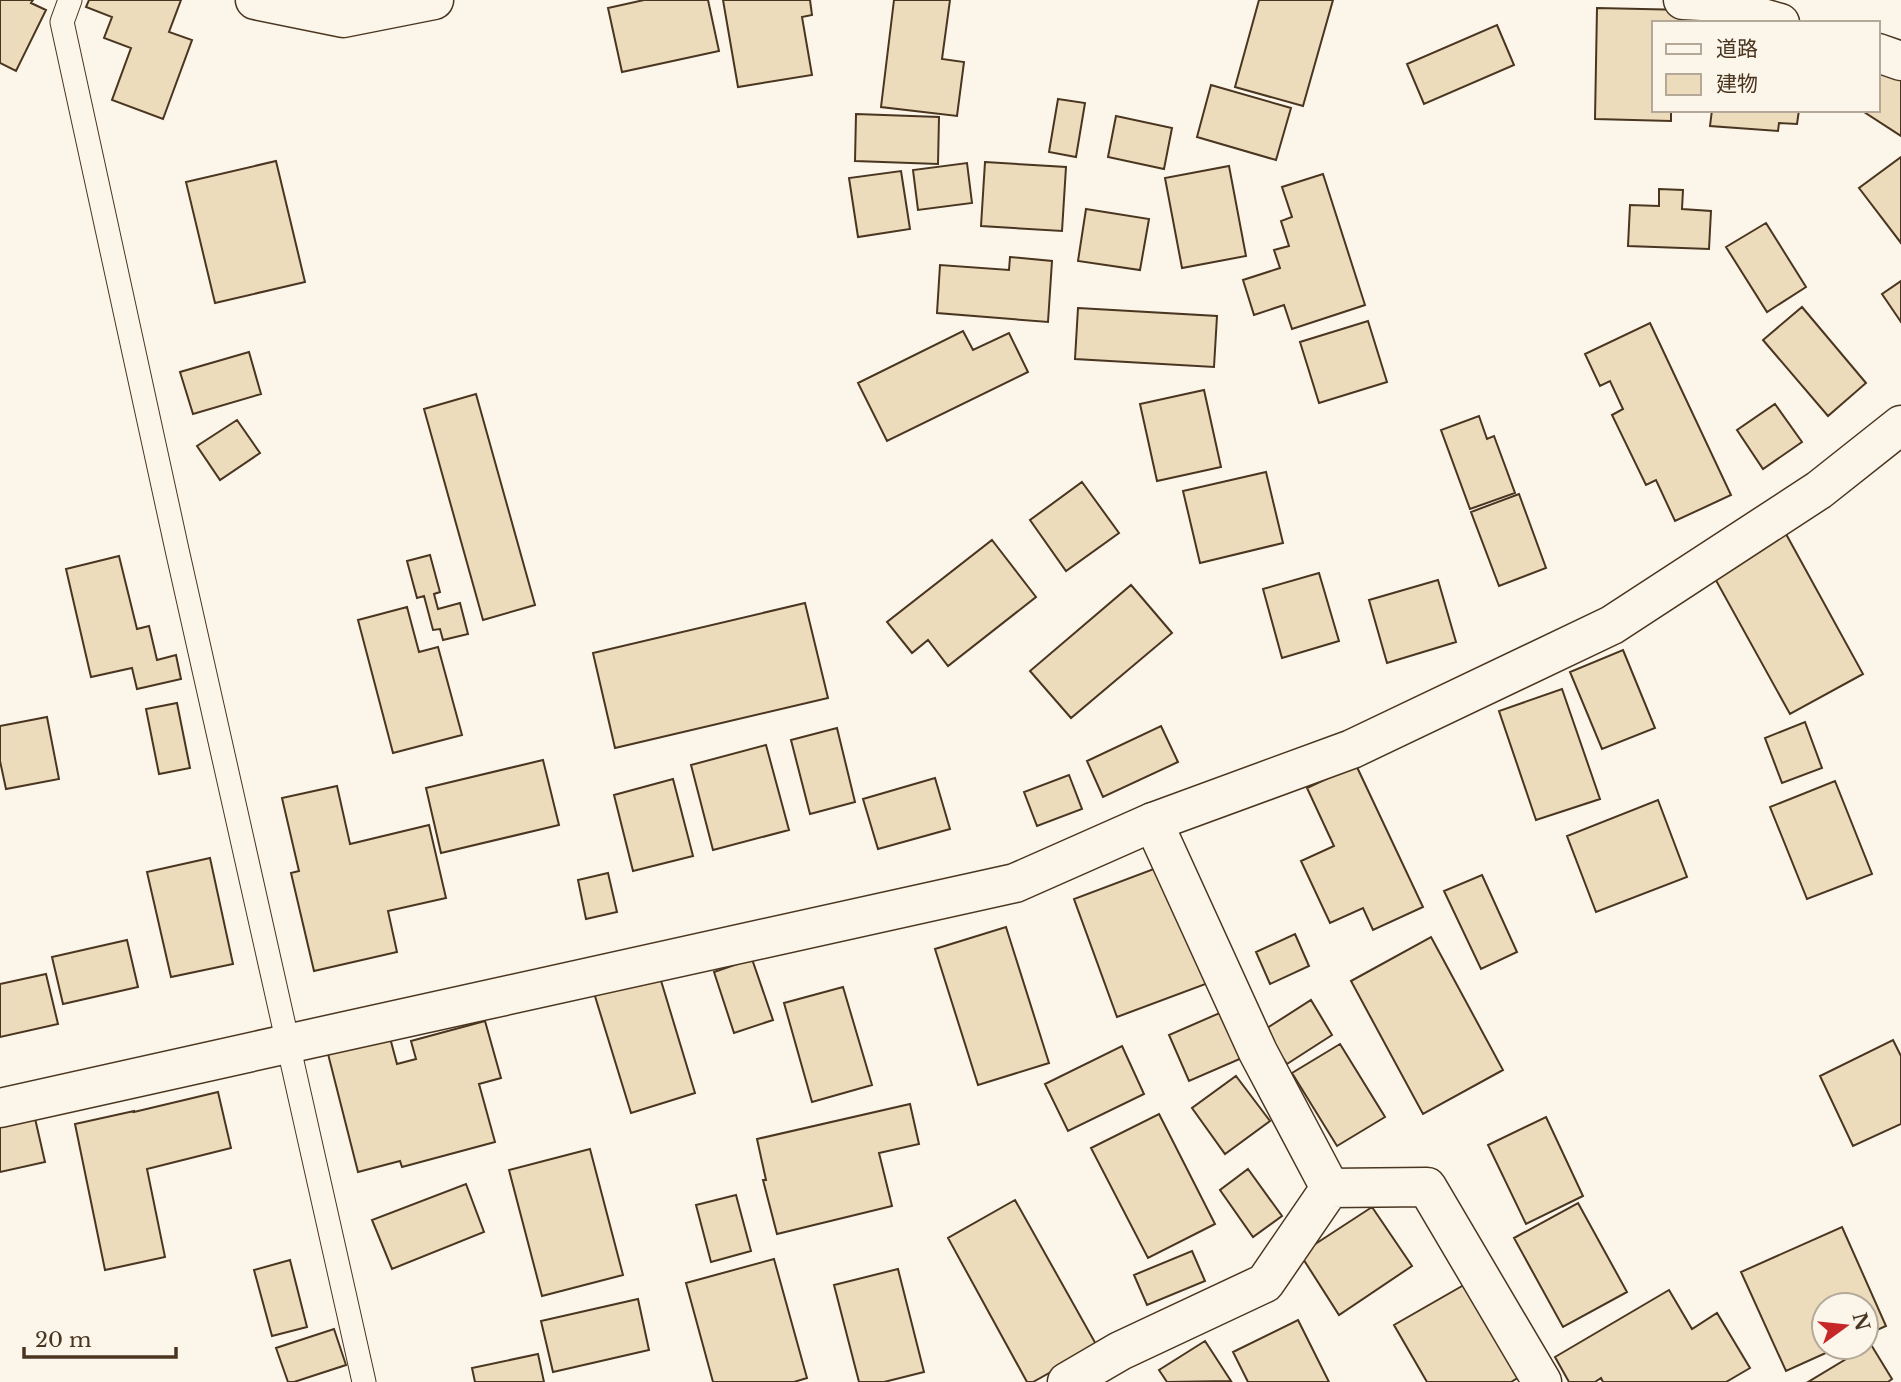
<svg xmlns="http://www.w3.org/2000/svg" width="1901" height="1382" font-family="'Libre Baskerville','Noto Sans JP',serif">
  <style>
    .building { fill: #ecdcbc; stroke: #4a3520; stroke-width: 2 }
    .lines { fill: none; stroke-linecap: round; stroke-linejoin: round }
    .service-casing { stroke: #4a3520; stroke-width: 25 }
    .minor-casing { stroke: #4a3520; stroke-width: 41 }
    .tertiary-casing { stroke: #4a3520; stroke-width: 41 }
    .secondary-casing { stroke: #4a3520; stroke-width: 41 }
    .service { stroke: #fbf6e9; stroke-width: 23 }
    .minor { stroke: #fbf6e9; stroke-width: 38 }
    .tertiary { stroke: #fbf6e9; stroke-width: 38 }
    .secondary { stroke: #fbf6e9; stroke-width: 38 }
  </style>
  <rect width="100%" height="100%" fill="#fbf6e9"/>
  <!-- building -->
  <path class="building" d="M0,0H33L31,3L46,10L16,71L0,63Z
    M89,0H181L169,32L192,40L163,119L112,100L131,48L104,38L112,17L86,7Z
    M644,0H708L719,51L622,72L608,8Z
    M723,0H810L812,15L802,17L812,75L738,87Z
    M894,0H950L942,59L964,62L957,116L881,107Z
    M1259,0H1333L1303,106L1235,87Z
    M1597,8L1687,10V23H1654V110H1671V121L1595,119Z
    M1497,25L1514,65L1424,104L1407,64Z
    M1885,65L1901,76V136L1861,110H1878V76Z
    M1211,85L1291,108L1276,160L1197,137Z
    M1058,99L1085,103L1076,157L1049,152Z
    M1712,110H1799L1797,124L1779,123L1778,131L1710,126Z
    M856,114L939,117L938,164L855,161Z
    M1116,116L1172,128L1164,169L1108,157Z
    M1901,157V243L1859,188Z
    M276,161L305,282L215,303L186,182Z
    M985,162L1066,167L1062,231L981,226Z
    M967,163L972,203L918,210L913,170Z
    M1229,166L1246,256L1182,268L1165,178Z
    M901,171L910,229L858,237L849,178Z
    M1323,174L1365,305L1292,329L1284,305L1254,315L1243,280L1280,268L1274,250L1289,246L1281,221L1292,217L1282,187Z
    M1659,189L1683,190L1682,209L1711,211L1709,249L1628,246L1630,205L1659,206Z
    M1086,209L1149,219L1140,270L1078,261Z
    M1766,223L1806,287L1767,312L1726,247Z
    M1010,257L1052,261L1048,322L937,313L940,265L1009,270Z
    M1901,281V322L1882,294Z
    M1802,307L1866,383L1828,416L1763,340Z
    M1078,308L1217,316L1214,367L1075,359Z
    M1368,321L1387,382L1319,403L1300,342Z
    M1650,323L1731,495L1675,521L1656,480L1646,485L1612,415L1623,409L1610,381L1600,386L1585,354Z
    M963,331L973,350L1009,333L1028,372L887,441L858,383Z
    M249,352L261,394L193,414L180,372Z
    M1204,390L1221,467L1157,481L1140,404Z
    M476,394L535,605L483,620L424,409Z
    M1775,404L1802,442L1763,469L1737,430Z
    M1479,416L1487,439L1494,436L1515,493L1470,509L1441,430Z
    M237,420L260,453L220,480L197,446Z
    M1266,472L1283,543L1200,563L1183,491Z
    M1082,482L1119,533L1066,571L1030,520Z
    M1519,494L1546,568L1499,586L1471,512Z
    M1786,534L1863,674L1790,714L1713,575Z
    M992,540L1036,597L948,666L928,640L912,653L887,622Z
    M430,555L440,592L434,594L438,609L460,603L468,634L443,640L440,629L433,630L424,596L417,598L407,561Z
    M119,556L137,629L149,626L157,660L176,655L181,679L137,689L132,668L91,677L66,569Z
    M1319,573L1339,641L1282,658L1263,589Z
    M1438,580L1456,642L1387,663L1369,600Z
    M1131,585L1172,633L1071,718L1030,671Z
    M805,603L828,698L615,748L593,653Z
    M407,607L419,652L438,647L462,735L393,753L358,620Z
    M1623,650L1655,728L1602,749L1570,672Z
    M1562,689L1600,799L1536,820L1499,711Z
    M177,703L190,768L159,774L146,709Z
    M47,717L59,779L6,789L0,761V726Z
    M1805,722L1822,768L1782,783L1765,738Z
    M1161,726L1178,762L1103,797L1087,761Z
    M837,728L855,802L810,814L791,740Z
    M766,745L789,830L713,850L691,765Z
    M543,760L559,825L441,853L426,788Z
    M1356,765L1423,907L1373,930L1363,908L1330,923L1301,861L1334,846L1307,788Z
    M1069,775L1082,809L1037,826L1024,792Z
    M935,778L950,829L878,849L863,799Z
    M673,779L693,856L633,871L614,795Z
    M1835,781L1872,874L1807,899L1770,807Z
    M337,786L350,844L429,825L446,898L388,911L397,952L314,971L291,873L299,871L282,798Z
    M1658,800L1687,877L1596,912L1567,836Z
    M210,858L233,964L171,977L147,872Z
    M1167,864L1211,982L1117,1017L1074,899Z
    M608,873L617,912L586,919L578,880Z
    M1482,875L1517,952L1481,969L1444,891Z
    M1006,927L1049,1063L978,1085L935,949Z
    M1295,934L1309,966L1270,984L1256,952Z
    M1431,937L1503,1070L1423,1114L1351,981Z
    M127,940L138,987L63,1004L52,957Z
    M752,959L773,1020L734,1033L714,972Z
    M46,974L58,1024L0,1037V984Z
    M659,974L695,1093L631,1113L594,993Z
    M843,987L872,1085L812,1102L784,1003Z
    M1311,1000L1332,1035L1287,1064L1264,1030Z
    M1222,1012L1242,1058L1189,1081L1169,1035Z
    M485,1021L501,1078L479,1084L495,1142L402,1167L400,1161L358,1172L327,1050L389,1034L397,1064L416,1059L411,1041Z
    M1893,1040L1901,1056V1124L1853,1146L1820,1076Z
    M1340,1044L1385,1117L1337,1146L1292,1073Z
    M1122,1046L1144,1094L1068,1131L1045,1084Z
    M1236,1076L1270,1121L1225,1154L1192,1108Z
    M218,1092L231,1148L147,1169L165,1257L105,1270L75,1124L134,1111V1112Z
    M910,1104L919,1144L879,1153L892,1206L777,1234L763,1180H766L757,1139Z
    M34,1114L45,1162L0,1172V1121Z
    M1159,1114L1215,1224L1148,1258L1091,1148Z
    M1546,1117L1583,1196L1526,1224L1488,1145Z
    M590,1149L623,1275L542,1296L509,1170Z
    M1248,1169L1282,1216L1253,1237L1220,1190Z
    M466,1184L484,1232L392,1269L372,1220Z
    M736,1195L751,1251L711,1262L696,1205Z
    M1015,1200L1097,1346L1033,1382H1027L948,1238Z
    M1578,1203L1627,1292L1563,1327L1514,1238Z
    M1372,1207L1412,1266L1339,1315L1300,1254Z
    M1842,1227L1886,1326L1866,1335V1305H1824V1347H1839L1786,1371L1741,1272Z
    M1192,1251L1205,1281L1147,1305L1134,1275Z
    M774,1259L807,1378L794,1382H713L686,1283Z
    M290,1260L307,1327L272,1336L254,1270Z
    M898,1269L924,1372L884,1382H859L834,1285Z
    M1476,1278L1529,1371L1511,1382H1427L1394,1325Z
    M1669,1290L1692,1329L1717,1313L1750,1368L1726,1382H1603L1601,1378L1595,1382H1569L1555,1357Z
    M638,1299L649,1350L553,1372L541,1321Z
    M1298,1320L1329,1382H1248L1233,1352Z
    M334,1329L346,1365L294,1382H288L276,1348Z
    M1205,1341L1231,1381L1167,1382L1159,1370Z
    M1870,1343L1892,1379L1888,1382H1808L1866,1347Z
    M538,1354L544,1382H475L472,1368Z"/>
  <g class="lines">
    <defs>
      <path id="service" d="M70,0L62,22C160,476 260,929 364,1382"/>
      <path id="minor" d="M1153,822L1258,1052L1330,1188L1427,1187L1542,1382
        M0,1108L287,1044
        M1067,1382L1120,1351L1265,1283L1330,1188"/>
      <path id="tertiary" d="M287,1044L1015,883L1153,822L1352,749L1612,625L1819,490L1901,425"/>
      <path id="secondary" d="M255,0L343,18L434,0
        M1683,0L1702,1L1780,23
        M1878,53L1901,61"/>
    </defs>
    <!-- service casing -->
    <use href="#service" class="service-casing"/>
    <!-- minor casing -->
    <use href="#minor" class="minor-casing"/>
    <!-- tertiary casing -->
    <use href="#tertiary" class="tertiary-casing"/>
    <!-- secondary casing -->
    <use href="#secondary" class="secondary-casing"/>
    <!-- service -->
    <use href="#service" class="service"/>
    <!-- minor -->
    <use href="#minor" class="minor"/>
    <!-- tertiary -->
    <use href="#tertiary" class="tertiary"/>
    <!-- secondary -->
    <use href="#secondary" class="secondary"/>
  </g>
  <!-- legend -->
  <rect x="1652" y="21" width="228" height="91" fill="#fbf6e9" stroke="#b4a999" stroke-width="2"/>
  <rect x="1666" y="44" width="35" height="10" fill="#fbf6e9" stroke="#b4a999" stroke-width="2"/>
  <text x="1716" y="56" font-size="21" fill="#4a3520">道路</text>
  <rect x="1666" y="74" width="35" height="21" fill="#ecdcbc" stroke="#b4a999" stroke-width="2"/>
  <text x="1716" y="91" font-size="21" fill="#4a3520">建物</text>
  <!-- north arrow -->
  <g transform="translate(1845 1326) rotate(75)"><circle r="33" fill="#fbf6e9" stroke="#b4a999" stroke-width="2"/>
  <path d="M0-5L12 26L0 18L-12 26Z" fill="#c62828"/>
  <text y="-10" font-size="19" font-weight="bold" text-anchor="middle" fill="#4a3520">N</text>
  </g>
  <!-- scale -->
  <path d="M24 1347v10h152v-10" fill="none" stroke="#4a3520" stroke-width="3.5"/>
  <text x="35" y="1347" font-size="21" fill="#4a3520" stroke="#fbf6e9" stroke-width="5" paint-order="stroke">20 m</text>
</svg>
